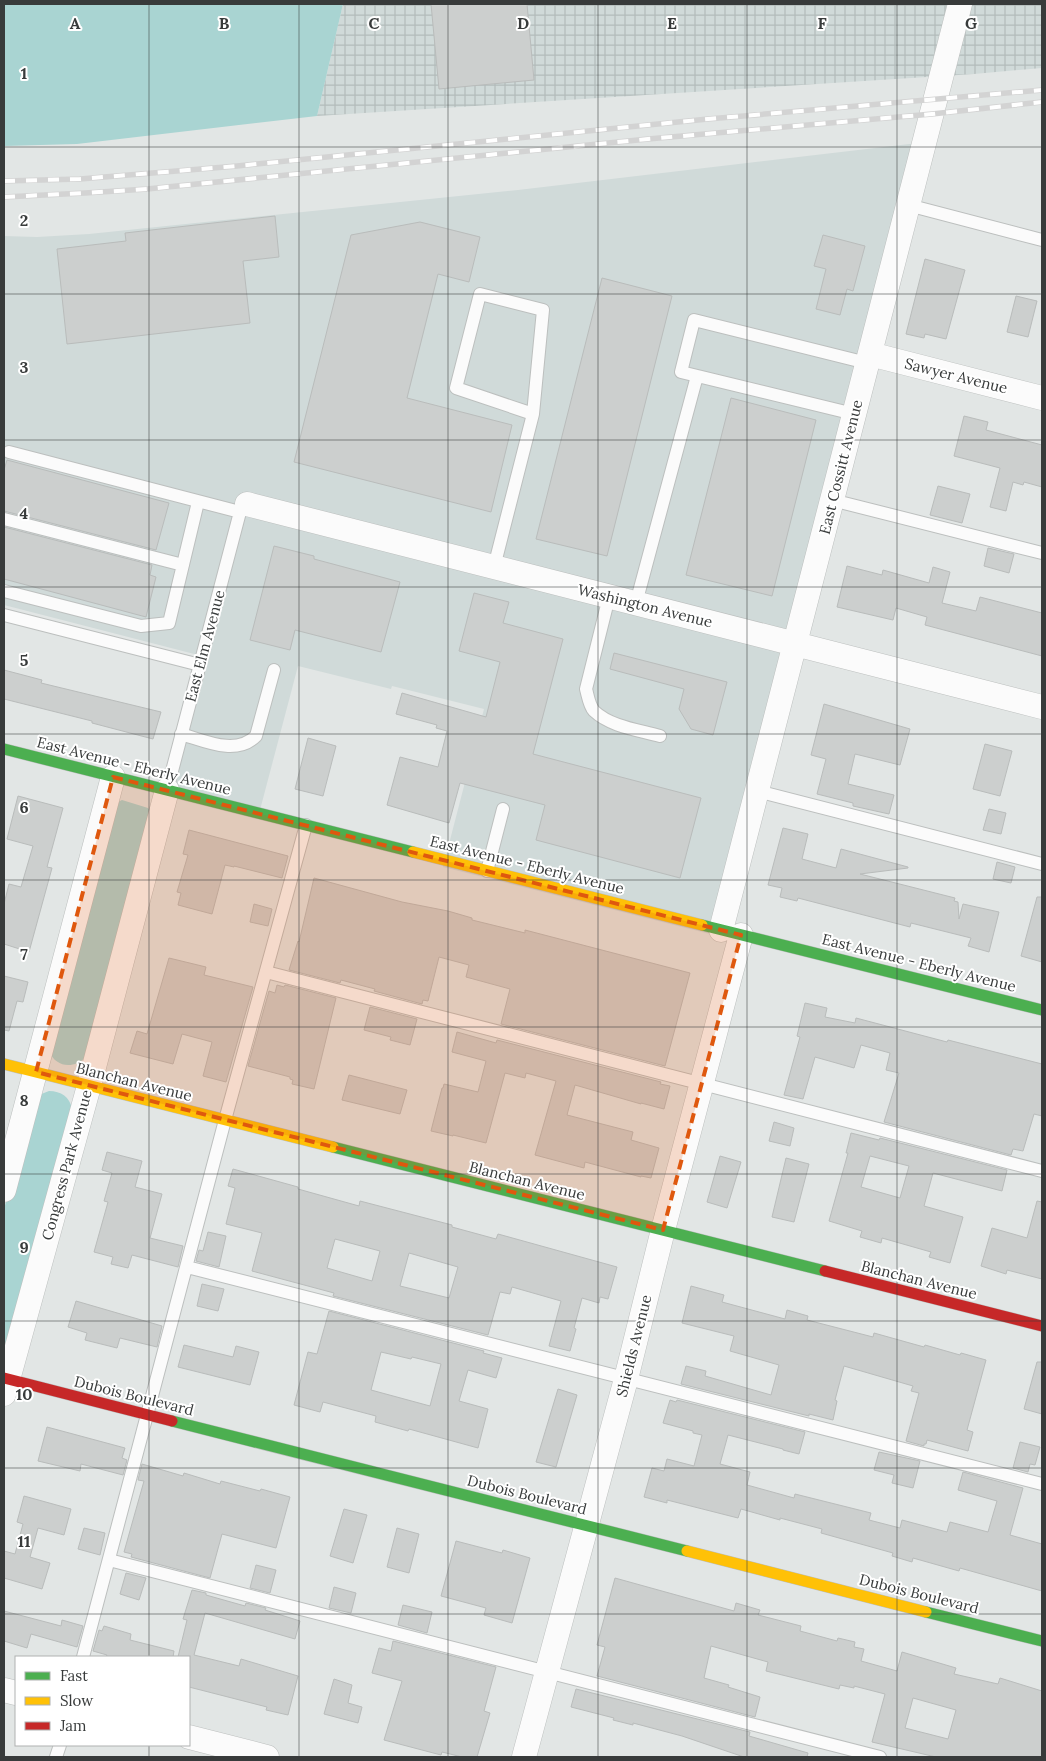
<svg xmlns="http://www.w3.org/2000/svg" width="1046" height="1761" font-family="Lora,serif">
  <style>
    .built { fill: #d0dad9 }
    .industrial { fill: url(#industrial-grid) }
    .grass { fill: #a9d4d2 }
    .building { fill: #cccfce; stroke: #b9bcbb; fill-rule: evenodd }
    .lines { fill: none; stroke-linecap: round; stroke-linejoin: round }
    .lane-casing { stroke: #bcbfbe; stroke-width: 14 }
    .street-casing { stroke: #bcbfbe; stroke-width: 25 }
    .fast-casing { stroke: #bcbfbe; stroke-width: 12 }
    .slow-casing { stroke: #bcbfbe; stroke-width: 12 }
    .jam-casing { stroke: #bcbfbe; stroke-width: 12 }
    .lane { stroke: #fbfbfb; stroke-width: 12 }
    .street { stroke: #fbfbfb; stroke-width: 24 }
    .fast { stroke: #4caf50; stroke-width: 11 }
    .slow { stroke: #ffc107; stroke-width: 11 }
    .jam { stroke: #c62828; stroke-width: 11 }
    .rail-casing { stroke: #d3d3d3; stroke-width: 5.5 }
    .rail { stroke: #fff; stroke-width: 4; stroke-dasharray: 11; stroke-linecap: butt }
    .marked { fill: #df580e; fill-opacity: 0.2; stroke: #df580e; stroke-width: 4; stroke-dasharray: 10 6; stroke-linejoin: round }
    .grid { fill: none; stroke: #383b3b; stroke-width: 1; stroke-opacity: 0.55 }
    .labels { text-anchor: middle; stroke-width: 4; stroke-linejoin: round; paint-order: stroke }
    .street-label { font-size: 15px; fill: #383b3b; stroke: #fff }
    .grid-label { font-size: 16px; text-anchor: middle; font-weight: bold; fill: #383b3b; stroke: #fff; stroke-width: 4; stroke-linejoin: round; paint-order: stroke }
  </style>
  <defs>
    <pattern id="industrial-grid" width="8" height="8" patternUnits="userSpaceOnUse" patternTransform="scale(1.25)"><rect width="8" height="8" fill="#d0dad9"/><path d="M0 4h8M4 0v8" fill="none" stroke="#b3bcbb"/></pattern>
  </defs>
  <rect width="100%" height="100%" fill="#e2e6e5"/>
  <!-- built -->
  <path class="built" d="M918,143L714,935L443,867L484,709L392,686L391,689L298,666L260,810L168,788L202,656L4,605V236L37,237L89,234L518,190Z"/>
  <!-- industrial -->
  <path class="industrial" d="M343,4H1042V68L974,74L317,116Z"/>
  <!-- grass -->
  <path class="grass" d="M4,4H343L317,116L77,144L4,146Z
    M122,800L148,808L150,811L86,1057C74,1069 56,1068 49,1051L116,803Z
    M49,1091C61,1091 70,1097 72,1109L4,1356V1209L32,1105L39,1095Z"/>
  <!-- building -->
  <path class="building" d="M431,4H527L534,80L439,89Z
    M275,216L279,257L243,261L250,323L67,344L57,249L126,241L125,233Z
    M420,222L480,237L469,282L438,274L407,398L512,425L491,512L294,462L351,235Z
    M823,235L865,246L853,291L847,289L840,315L816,309L826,269L814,266Z
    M925,259L965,270L946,339L925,334L924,338L906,334Z
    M602,278L672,296L607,556L536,539Z
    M1016,296L1037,301L1028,337L1007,332Z
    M731,398L816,420L772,596L686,575Z
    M964,416L988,422L986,430L1042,445V487L1024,482L1023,485L1013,482L1006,511L990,507L1000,468L954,456Z
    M7,460L169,503L156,550L4,511V470Z
    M938,486L970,494L962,523L930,515Z
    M4,527L152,565L150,575L156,577L146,617L4,579Z
    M274,546L314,556V559L400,582L381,652L295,630L290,650L250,640Z
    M988,548L1014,554L1009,573L984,566Z
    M847,566L882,575L883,570L929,583L933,567L950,572L942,603L976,611L980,597L1042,613V656L925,625L927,617L896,608L893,620L837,607Z
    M474,593L509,602L503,623L563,639L533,754L701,798L680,878L536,840L545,805L460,783L449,823L387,805L400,757L438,767L447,731L436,728L437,725L396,714L402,693L486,717L500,662L459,651Z
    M614,653L727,682L713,735L691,729L679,709L684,689L610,669Z
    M4,670L42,680L41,683L161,712L153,739L92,723V721L4,699Z
    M824,704L910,729L900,765L855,754L848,784L894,795L889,814L853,806V803L817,794L826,759L811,755Z
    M308,738L336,746L323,796L295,789Z
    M985,744L1012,751L1000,796L973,789Z
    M18,796L63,808L47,867L52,868L29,952L4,944V904L9,884L21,887L33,846L7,839Z
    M989,809L1006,813L1001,834L983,830Z
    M783,828L808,834L802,859L836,868L841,849L908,867V868L860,874L955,898L954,901L958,902L959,919L963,904L999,912L989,952L968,946L971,938L911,923L910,927L798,898L797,901L780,897L782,888L768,885Z
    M189,830L288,856L282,878L234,866V867L225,865L212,914L178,905L181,893L177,892L188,855L183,854Z
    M997,862L1015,867L1011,883L993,879Z
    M314,878L402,902L448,911L472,918V920L525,933V930L690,973L665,1066L501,1024L510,989L466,977L469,965L439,957L428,1001L423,1000L422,1004L374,991L375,989L341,980L340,983L289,970L298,941L299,942Z
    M1037,897H1042V962L1021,956Z
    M254,904L272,909L268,926L250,922Z
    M169,958L206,967L204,975L253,987L226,1082L203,1076L212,1042L182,1034L173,1064L130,1053L137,1031L147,1034Z
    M4,976L28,982L23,1002L17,1001L9,1031L4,1030Z
    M277,985L284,987L285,985L336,998L314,1089L292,1084L293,1080L290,1079V1077L248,1066L269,991L275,993Z
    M805,1003L827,1008L825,1017L855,1023L856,1018L947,1042L948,1040L1042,1064V1116L1034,1114L1023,1151L1013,1149L1011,1155L884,1122L899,1073L886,1070L890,1053L861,1045L854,1068L815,1057L803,1099L784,1095L800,1037L797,1036Z
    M370,1007L417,1019L410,1045L390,1040L391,1037L364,1030Z
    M457,1032L496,1043L497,1040L661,1082L660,1084L670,1086L664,1109L641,1103V1104L575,1085L567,1115L633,1132L631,1140L659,1148L651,1178L641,1176V1177L585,1162L584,1168L535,1155L556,1081L526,1073L525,1078L505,1073L486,1143L453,1135V1136L431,1131L442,1088H443L444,1084L478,1092L486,1061L452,1052Z
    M349,1075L407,1090L400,1114L342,1100Z
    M774,1122L794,1128L790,1146L769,1141Z
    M851,1133L879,1140L880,1138L1007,1170L1002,1191L933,1173L924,1206L963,1217L950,1263L929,1257L931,1252L882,1238L881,1243L860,1237L862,1231L829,1221L848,1153H846ZM870,1156L909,1166L900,1198L861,1187Z
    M107,1152L142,1161L135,1187L162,1194L150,1238L183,1246L178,1267L132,1255L128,1268L111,1264L113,1257L94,1252L108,1202L104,1201L112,1173L102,1170Z
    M720,1156L741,1162L727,1208L707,1202Z
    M786,1158L809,1164L794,1222L772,1217Z
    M233,1169L298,1187V1189L359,1206L360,1201L452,1225V1227L496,1239L498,1234L617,1267L608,1299L600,1297L599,1303L582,1298L574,1328L576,1329L570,1351L549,1346L561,1301L512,1287L510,1294L500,1292L488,1335L333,1296L334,1293L252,1271L262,1233L226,1224L235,1188L228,1186ZM335,1239L380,1251L372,1281L327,1268ZM409,1253L458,1267L449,1298L400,1286Z
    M1037,1201L1042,1202V1279L1007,1270L1006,1274L981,1266L992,1228L1027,1238Z
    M208,1232L226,1236L219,1267L196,1261L199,1250L203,1251Z
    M202,1284L224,1289L218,1311L197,1306Z
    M691,1286L724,1295L722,1302L785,1319L787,1310L808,1316L807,1320L873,1337L874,1333L924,1347L925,1345L960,1355L961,1353L986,1360L967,1430L973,1432L968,1451L927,1440L926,1444H924V1446L906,1441L919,1393L911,1391L913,1386L844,1366L835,1400L837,1401L833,1420L809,1414V1416L681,1384L686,1366L706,1371L705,1376L771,1395L779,1365L730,1351L734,1336L682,1323Z
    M76,1301L162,1326L157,1347L120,1338L117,1348L85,1340L87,1333L68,1327Z
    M329,1311L484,1351L483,1353L502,1358L496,1378L468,1370L459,1401L488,1409L478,1448L409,1429L408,1431L375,1422L376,1416L323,1402L320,1412L294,1405L308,1352L317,1354ZM381,1352L411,1359L412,1357L441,1364L430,1406L371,1390Z
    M184,1345L233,1357L236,1346L259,1352L250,1385L178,1367Z
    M1037,1362H1042V1414L1024,1409Z
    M558,1389L577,1395L556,1467L536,1462Z
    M670,1400L676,1402L677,1400L805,1432L799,1454L783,1450V1449L728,1435L720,1464L750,1472L747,1485L794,1498L795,1494L871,1513L869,1520L900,1528L902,1520L947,1532L950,1522L988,1532L997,1501L958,1490L963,1472L1023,1488L1010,1535L1042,1544V1591L960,1568L959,1571L913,1558L912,1562L892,1556L893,1553L821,1533L822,1529L780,1518V1520L741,1509L738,1518L667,1500V1503L644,1497L652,1468L664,1471L667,1459L694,1466L702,1435L693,1433V1431L663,1423Z
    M47,1427L125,1448L122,1458L127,1460L123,1475L81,1464L80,1471L38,1461Z
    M1020,1442L1040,1447L1035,1465L1030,1464L1028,1472L1013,1468Z
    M879,1452L920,1461L913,1488L892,1483L894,1475L874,1470Z
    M142,1464L183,1476L184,1473L220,1484L221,1481L260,1491L261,1489L290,1497L276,1548L222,1534L210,1578L131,1557L132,1554L124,1552L144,1481L138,1480Z
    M24,1496L71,1509L64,1535L38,1528L30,1557L50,1563L42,1589L4,1578V1551L15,1554L23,1524L17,1522Z
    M344,1509L367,1515L353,1563L330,1556Z
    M84,1528L105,1533L100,1555L78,1549Z
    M397,1528L419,1534L409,1573L387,1567Z
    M456,1541L502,1553L503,1550L530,1558L512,1623L484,1615L486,1608L441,1596Z
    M256,1565L276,1570L270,1593L250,1588Z
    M126,1573L146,1578L139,1600L120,1594Z
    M615,1578L734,1611L736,1603L760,1610L758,1615L801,1626L800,1631L837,1641L838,1638L855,1642L854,1647L864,1649L861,1661L897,1671L902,1652L956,1668L954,1674L998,1684L1000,1678L1042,1691V1757H936L872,1742L885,1694L854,1686V1688L840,1685L839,1689L766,1671L768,1662L711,1646L704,1678L729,1685L728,1687L760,1697L755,1717L597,1676L605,1647L597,1645ZM913,1698L956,1710L948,1739L905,1728Z
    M334,1587L356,1593L351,1613L329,1608Z
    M192,1590L206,1593V1595L245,1606L246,1603L266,1608L265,1610L281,1615L300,1621L295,1639L205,1613L194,1655L239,1666L241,1659L298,1676L288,1715L266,1710L267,1707L189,1687V1657H178L187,1620L183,1619Z
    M403,1605L432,1612L427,1633L398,1625Z
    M4,1611L61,1626L62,1620L83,1626L77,1647L31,1634L27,1648L4,1641Z
    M104,1626L131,1634L130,1640L174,1651L173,1657H106L107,1655L93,1651L99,1630L102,1631Z
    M393,1641L496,1667L484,1711L490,1713L477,1757H462L442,1752L441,1755L384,1740L402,1681L372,1673L379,1648L391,1651Z
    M334,1679L352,1685L348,1703L362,1707L358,1723L324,1714Z
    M576,1689L750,1732L749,1736L808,1753L807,1757H744L682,1736L633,1723V1725L613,1720L614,1718L571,1707Z"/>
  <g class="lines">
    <defs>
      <path id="lane" d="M908,205L1042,240
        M854,414L681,372L694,320L867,363
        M9,452L240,512
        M832,500L1042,553
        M4,519L183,565
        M494,567L533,414L543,310L480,294L456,388L533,414
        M4,591L141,626L169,623L198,502
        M609,597L586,689C588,696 589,705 594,711C611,727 639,730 660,736
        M636,603L697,376
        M4,615L200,665
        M181,734C205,741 236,756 256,736L274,670
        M167,790L240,512L247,504
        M757,791L1042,864
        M487,871L503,809
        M266,972L1042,1171
        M187,1267L1042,1484
        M109,1560L880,1757
        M83,1657L225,1120L306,825
        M56,1757L60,1745"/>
      <path id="street" d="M870,354L1042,398
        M247,504L1042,707
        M721,930L960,4
        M4,1190L113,777
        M4,1394L89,1086L167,790
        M4,1690L16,1693
        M189,1737L267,1757
        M524,1757L626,1379L663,1230L741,935"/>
      <path id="fast" d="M4,749L413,852
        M702,925L1042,1010
        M333,1147L825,1271
        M172,1421L687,1551
        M926,1612L1042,1641"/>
      <path id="slow" d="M413,852L702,925
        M4,1064L333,1147
        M687,1551L926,1612"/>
      <path id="jam" d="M825,1271L1042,1326
        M4,1378L172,1421"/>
    </defs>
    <!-- lane casing -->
    <use href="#lane" class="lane-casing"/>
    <!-- street casing -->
    <use href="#street" class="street-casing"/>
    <!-- fast casing -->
    <use href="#fast" class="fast-casing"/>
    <!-- slow casing -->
    <use href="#slow" class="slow-casing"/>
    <!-- jam casing -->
    <use href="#jam" class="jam-casing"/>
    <!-- lane -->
    <use href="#lane" class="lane"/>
    <!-- street -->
    <use href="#street" class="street"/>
    <!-- fast -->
    <use href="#fast" class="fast"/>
    <!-- slow -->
    <use href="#slow" class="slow"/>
    <!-- jam -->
    <use href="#jam" class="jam"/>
    <defs>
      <path id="rail" d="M4,181L80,179L237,166L708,119L1042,90
        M4,197L85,193L147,189L648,139L932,114L1042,102"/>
    </defs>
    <!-- rail casing -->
    <use href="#rail" class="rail-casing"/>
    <!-- rail -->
    <use href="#rail" class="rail"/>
  </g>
  <!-- marked area -->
  <path class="marked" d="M113,777L741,935L663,1230L36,1072Z"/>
  <!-- grid -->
  <path class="grid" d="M149,4V1657M299,4V1757M448,4V1757M598,4V1757M747,4V1757M897,4V1757M4,147H1042M4,294H1042M4,440H1042M4,587H1042M4,734H1042M4,880H1042M4,1027H1042M4,1174H1042M4,1321H1042M4,1468H1042M4,1614H1042M149,1745V1757"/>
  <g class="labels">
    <!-- street labels -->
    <g class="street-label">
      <text transform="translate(956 376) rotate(14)" y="5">Sawyer Avenue</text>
      <text transform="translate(841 467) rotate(-76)" y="5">East Cossitt Avenue</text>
      <text transform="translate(645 606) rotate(14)" y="5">Washington Avenue</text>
      <text transform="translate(205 646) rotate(-75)" y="5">East Elm Avenue</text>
      <text transform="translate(134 766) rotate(14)" y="5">East Avenue - Eberly Avenue</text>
      <text transform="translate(527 865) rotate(14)" y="5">East Avenue - Eberly Avenue</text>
      <text transform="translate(919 963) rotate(14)" y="5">East Avenue - Eberly Avenue</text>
      <text transform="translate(134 1082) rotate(14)" y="5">Blanchan Avenue</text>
      <text transform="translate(67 1165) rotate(-75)" y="5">Congress Park Avenue</text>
      <text transform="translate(527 1181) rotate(14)" y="5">Blanchan Avenue</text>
      <text transform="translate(919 1280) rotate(14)" y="5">Blanchan Avenue</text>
      <text transform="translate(634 1346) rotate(-76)" y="5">Shields Avenue</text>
      <text transform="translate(134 1396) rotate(14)" y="5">Dubois Boulevard</text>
      <text transform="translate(527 1495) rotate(14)" y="5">Dubois Boulevard</text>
      <text transform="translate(919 1594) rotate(14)" y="5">Dubois Boulevard</text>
    </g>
  </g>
  <g class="grid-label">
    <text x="75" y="29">A</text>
    <text x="224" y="29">B</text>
    <text x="374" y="29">C</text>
    <text x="523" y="29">D</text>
    <text x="672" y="29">E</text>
    <text x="822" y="29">F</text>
    <text x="971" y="29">G</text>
    <text x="24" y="79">1</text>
    <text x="24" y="226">2</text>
    <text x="24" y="373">3</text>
    <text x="24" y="519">4</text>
    <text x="24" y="666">5</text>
    <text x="24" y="813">6</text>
    <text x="24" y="960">7</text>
    <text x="24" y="1106">8</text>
    <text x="24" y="1253">9</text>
    <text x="24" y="1400">10</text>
    <text x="24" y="1547">11</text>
  </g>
  <!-- border -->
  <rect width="1046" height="1761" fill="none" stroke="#383b3b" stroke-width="10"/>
  <!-- legend -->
  <rect x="15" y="1656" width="175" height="90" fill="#ffffff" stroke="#afb1b1"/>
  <rect x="25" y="1672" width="25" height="8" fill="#4caf50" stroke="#afb1b1"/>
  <text x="60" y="1681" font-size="15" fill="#383b3b">Fast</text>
  <rect x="25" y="1697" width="25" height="8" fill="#ffc107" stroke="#afb1b1"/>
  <text x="60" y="1706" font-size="15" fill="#383b3b">Slow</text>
  <rect x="25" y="1722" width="25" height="8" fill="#c62828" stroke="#afb1b1"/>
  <text x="60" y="1731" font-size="15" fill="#383b3b">Jam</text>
</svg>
